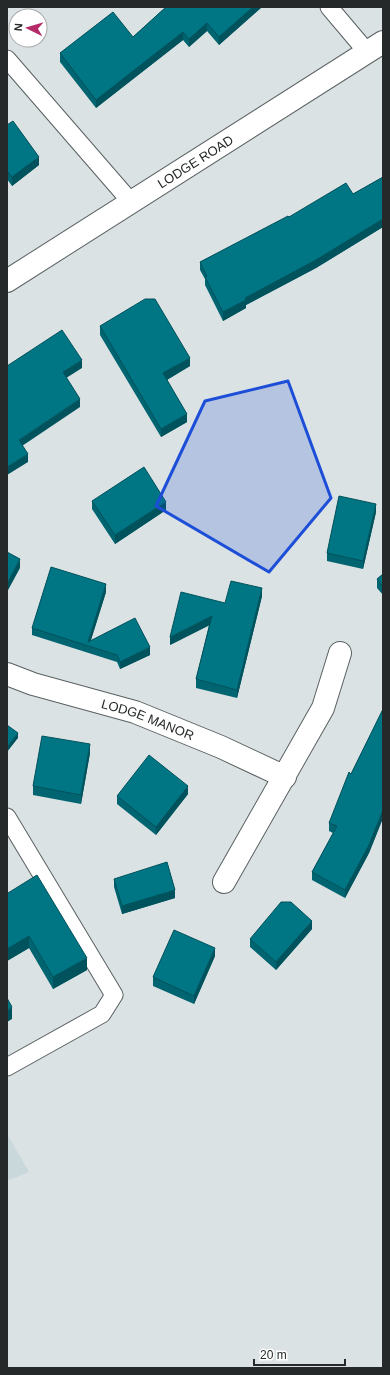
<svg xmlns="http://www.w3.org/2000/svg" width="390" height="1375" font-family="Arial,sans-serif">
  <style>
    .built { fill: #c8d8db }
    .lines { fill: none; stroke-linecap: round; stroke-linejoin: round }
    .service-casing { stroke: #5a6162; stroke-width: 19 }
    .minor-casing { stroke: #5a6162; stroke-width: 24 }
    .primary-casing { stroke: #5a6162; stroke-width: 24 }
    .service { stroke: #fff; stroke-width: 17 }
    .minor { stroke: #fff; stroke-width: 22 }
    .primary { stroke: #fff; stroke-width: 22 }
    .wall { fill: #006571 }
    .shaded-wall { fill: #00525c }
    .building { fill: #007583; stroke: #00525c }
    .marked { fill: #1d4ed8; fill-opacity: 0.2; stroke: #1d4ed8; stroke-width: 3; stroke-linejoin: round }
    .labels { text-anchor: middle; stroke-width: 4; stroke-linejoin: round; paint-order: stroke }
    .street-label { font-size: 13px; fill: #262929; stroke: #fff }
  </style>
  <rect width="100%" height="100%" fill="#dbe2e3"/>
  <!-- built -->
  <path class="built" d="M7,1134L29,1172L7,1181Z"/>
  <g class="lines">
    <defs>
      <path id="service" d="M329,7L367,52
        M7,59L131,202
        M7,817L114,995L102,1014L7,1067"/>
      <g id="minor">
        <path id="s1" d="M7,674L33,684L135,712L221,747L285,777"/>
        <path d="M224,882L323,708L340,653"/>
      </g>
      <g id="primary">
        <path id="s2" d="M7,281L383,42"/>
      </g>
    </defs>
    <!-- service casing -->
    <use href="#service" class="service-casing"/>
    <!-- minor casing -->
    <use href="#minor" class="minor-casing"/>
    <!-- primary casing -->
    <use href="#primary" class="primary-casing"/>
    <!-- service -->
    <use href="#service" class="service"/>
    <!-- minor -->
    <use href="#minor" class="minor"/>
    <!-- primary -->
    <use href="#primary" class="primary"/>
  </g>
  <!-- wall -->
  <path class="wall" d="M166,7H262L219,45L207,31L189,47L183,40L96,108L60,62V53L133,37Z
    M7,125L39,165L12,186L7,179Z
    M383,177V227L316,268L246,305V308L223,321L205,285V279L200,270V262L289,217L353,194Z
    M100,326L190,366L167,380L187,422L161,437L100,335Z
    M92,501L166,510L115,544L92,509Z
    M376,512L363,569L327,561V553Z
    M383,574V595L377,588V579Z
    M106,592L91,640L150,655L120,669L117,662L32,635V628Z
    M262,596L237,698L196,688V679L209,625L170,645L225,603Z
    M383,709V818L369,853L345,898L312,880V872L333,833L329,831V823L351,774Z
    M90,753L81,804L33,795V786Z
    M188,794L156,835L117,804V796Z
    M114,879L175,898L122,914L114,887Z
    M7,892L87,970L53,989L29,948L7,961Z
    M312,929L276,970L250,947V939Z
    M215,956L194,1004L153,986V977Z"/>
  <!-- shaded-wall -->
  <path class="shaded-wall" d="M253,7H262L219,45V37Z
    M207,23V31L189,47V39Z
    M183,32V40L96,108V100Z
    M39,157V165L12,186V177Z
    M383,218V227L316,268L246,305V308L223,321V312L245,298Z
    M190,358V366L163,382V373Z
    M82,360V368L63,380V372Z
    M80,399V407L19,448V440Z
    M187,414V422L161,437V429Z
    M28,454V462L7,475V467Z
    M166,502V510L115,544V535Z
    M376,504V512L363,569V561Z
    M20,559V568L7,592V584Z
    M106,584V592L89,646L88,642Z
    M262,588V596L237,698V690Z
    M212,616V624L170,645V637Z
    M150,647V655L120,669V662Z
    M18,733V738L7,752V747Z
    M90,744V753L81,804V795Z
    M188,786V794L156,835V827Z
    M383,810V818L369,853L345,898V890Z
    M7,833H8V844L7,845Z
    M175,890V898L122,914V906Z
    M312,921V929L276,970V962Z
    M29,936V948L7,961V949Z
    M215,948V956L194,1004V996Z
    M87,958V970L53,989V977Z
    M12,1007V1019L7,1022V1011Z"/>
  <!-- building -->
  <path class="building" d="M166,7H253L219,37L207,23L189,39L183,32L96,100L60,53L113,12L133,37Z
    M13,121L39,157L12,177L7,171V125Z
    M383,177V219L316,260L245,298L246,300L223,312L205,277L207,276L200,262L288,216L289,217L346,183L353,194Z
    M145,299H155L190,358L163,373L187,414L161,429L100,326Z
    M62,330L82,360L63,372L80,399L19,440L28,454L7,467V366Z
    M144,467L166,502L115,535L92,501Z
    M339,496L376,504L363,561L327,553Z
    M7,552L20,559L7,584Z
    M51,567L106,584L88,642L135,618L150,647L120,662L117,655L32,628Z
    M383,574V587L377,579Z
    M231,581L262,588L237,690L196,679L212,616L170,637L181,592L225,603Z
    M383,709V810L369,845L345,890L312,872L337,826L329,823L349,772L351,774Z
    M7,725L18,733L7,747Z
    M42,736L90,744L81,795L33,786Z
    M149,755L188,786L156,827L117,796Z
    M167,862L175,890L122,906L114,879Z
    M37,875L87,958L53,977L29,936L7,949V892L8,893Z
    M281,902H291L312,921L276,962L250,939Z
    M174,930L215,948L194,996L153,977Z
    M7,998L12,1007L7,1011Z"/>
  <!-- marked area -->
  <path class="marked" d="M288,381L331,498L269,572L156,506L205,401Z"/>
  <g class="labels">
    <!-- street labels -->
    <g class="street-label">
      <text dy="5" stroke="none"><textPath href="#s2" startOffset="223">LODGE ROAD</textPath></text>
      <text dy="5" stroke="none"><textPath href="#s1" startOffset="148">LODGE MANOR</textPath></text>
    </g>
  </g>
  <!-- border -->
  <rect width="390" height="1375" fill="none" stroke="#262929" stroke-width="16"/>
  <!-- north arrow -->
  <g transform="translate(28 28) rotate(275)"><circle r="19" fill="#ffffff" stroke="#a8a9a9"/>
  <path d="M0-3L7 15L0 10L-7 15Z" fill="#b52b68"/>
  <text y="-6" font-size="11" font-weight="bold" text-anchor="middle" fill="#262929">N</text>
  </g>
  <!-- scale -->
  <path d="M254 1359v6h91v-6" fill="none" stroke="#262929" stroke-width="2"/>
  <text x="260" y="1359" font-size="12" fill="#262929" stroke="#ffffff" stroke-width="3" paint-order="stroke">20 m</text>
</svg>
